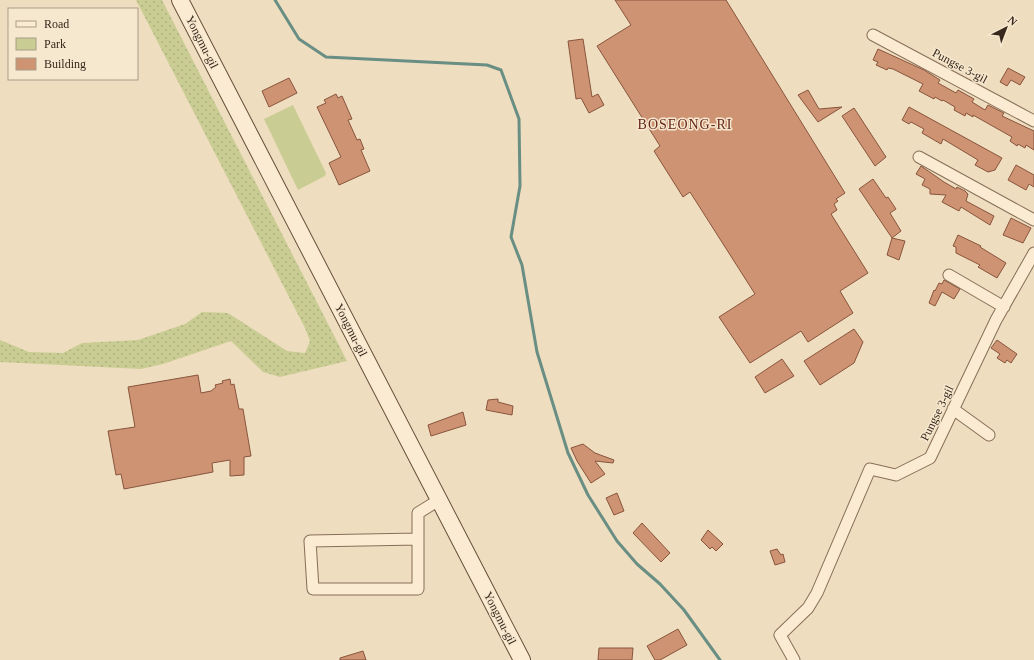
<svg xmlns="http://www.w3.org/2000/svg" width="1034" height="660" font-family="Georgia,serif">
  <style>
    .grass { fill: url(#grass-dots) }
    .park { fill: #cacd93 }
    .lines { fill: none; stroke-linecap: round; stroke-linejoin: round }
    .stream { stroke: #698e83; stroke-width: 3 }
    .building { fill: #ce9373; stroke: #88553c }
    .street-casing { stroke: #886e57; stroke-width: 13 }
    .secondary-casing { stroke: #694f3a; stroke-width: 18 }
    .street { stroke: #faebd2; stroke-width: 11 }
    .secondary { stroke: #faebd2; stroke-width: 16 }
    .labels { text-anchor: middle; stroke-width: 3; stroke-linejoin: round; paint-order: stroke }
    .street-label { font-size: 12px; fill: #37271c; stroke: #f6e8ce }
    .quarter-label { font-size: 14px; letter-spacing: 1px; fill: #65251a; stroke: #f6e8ce }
  </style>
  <defs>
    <pattern id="grass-dots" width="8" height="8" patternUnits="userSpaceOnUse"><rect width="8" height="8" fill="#cacd93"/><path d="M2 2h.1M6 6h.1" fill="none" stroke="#aeb07e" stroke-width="1.8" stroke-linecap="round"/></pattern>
  </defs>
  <rect width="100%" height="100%" fill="#efddbf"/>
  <!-- grass -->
  <path class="grass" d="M136,0H162L347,361L280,377L263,372L231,341L163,364L141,369L0,362V340L29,352L63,353L82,343L138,340L185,324L202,312L228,313L287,351L305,353L310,341L305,328Z"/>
  <!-- park -->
  <path class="park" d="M293,105L326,173L325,176L298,190L264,119Z"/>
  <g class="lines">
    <!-- stream -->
    <path class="stream" d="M275,0L299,39L326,57L487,65L501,70L519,119L520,186L511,237L522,265L537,352L568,453L588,495L617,541L637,564L660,584L684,610L720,660"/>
  </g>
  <!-- building -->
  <path class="building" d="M615,0H726L845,193L836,199L838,201L834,204L837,210L831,214L868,273L840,291L853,313L808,342L801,331L750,363L719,317L755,294L690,192L683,197L654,151L660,146L597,46L631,25Z
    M583,39L592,97L598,94L604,105L589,113L581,98L576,99L568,41Z
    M878,49L924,70L940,80L938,83L956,93L958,90L974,99L972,102L985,110L988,105L1004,113L1002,116L1034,131V150L1026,145L1025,148L1018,144L1017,146L1010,141L1012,137L973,115V117L966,113L965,116L954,110L955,107L943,100L942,101L935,97L934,99L919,91L923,84L893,69L888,68L887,70L876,65L878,62L873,60Z
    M1008,68L1025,77L1020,85L1011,80L1007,86L1000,82Z
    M289,78L297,93L269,107L262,91Z
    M808,90L819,109L842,107L818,122L798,95Z
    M336,94L338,98L342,96L352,119L348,120L357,140L360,139L364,149L361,150L370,171L339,185L329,163L341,157L317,107L326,103L324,100Z
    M909,107L1002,158L995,170L988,172L975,165L978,160L943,139L941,144L922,133L924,129L911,122L909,124L902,120Z
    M854,108L886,157L875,166L842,116Z
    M1016,165L1034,175V187L1029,184L1026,190L1008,180Z
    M921,166L944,182L956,189L957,187L965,191L968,194L966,201L994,216L990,225L961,207L959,211L942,202L946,195L930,194V189L922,185L925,179L916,174Z
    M873,179L886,198L888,197L896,209L890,213L901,231L892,238L859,189Z
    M1011,218L1031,228L1023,243L1003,235Z
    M958,235L981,246L980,247L1006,263L997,278L978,267L980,265L956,253V247L953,246Z
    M892,238L905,241L899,260L887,255Z
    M944,280L960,289L954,299L942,292L935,306L929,303L934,290L935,291L939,283L942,284Z
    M854,329L863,342L854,363L820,385L804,361Z
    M997,340L1017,354L1011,363L1007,360L1005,363L997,358L1000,354L991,348Z
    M782,359L794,376L765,393L755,377Z
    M198,375L201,393L211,391L216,387L215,385L223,383L222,381L230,379L231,385L234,384L239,409H243L251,456L244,457V475L230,476V460L212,463L213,472L124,489L121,474L116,475L108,431L135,427L128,387Z
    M498,399V402L513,406L512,415L486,410L488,400Z
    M463,412L466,425L431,436L428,425Z
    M583,444L595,453L614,460L613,463L595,461L605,474L591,483L577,461L571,448Z
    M617,493L624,511L614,515L606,498Z
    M642,523L670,553L661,562L633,533Z
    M708,530L723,544L716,551L712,547L710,549L701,540Z
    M777,549L781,555L783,554L785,562L775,565L770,551Z
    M678,629L687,645L660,660H655L647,646Z
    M599,648H633L632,660H598Z
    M363,651L366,660H340V658Z"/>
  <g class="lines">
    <defs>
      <path id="street" d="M873,35L1034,121
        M919,157L1034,220
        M949,275L1004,307
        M953,409L989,435
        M418,539L310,541L313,589H418V513L439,500
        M794,660L780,635L808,608L817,593L870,469L896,475L930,458L996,320L1034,253"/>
      <path id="secondary" d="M180,0L522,660"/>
    </defs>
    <!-- street casing -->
    <use href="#street" class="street-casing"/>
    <!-- secondary casing -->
    <use href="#secondary" class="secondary-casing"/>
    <!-- street -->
    <use href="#street" class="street"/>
    <!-- secondary -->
    <use href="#secondary" class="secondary"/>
  </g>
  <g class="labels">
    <!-- street labels -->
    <g class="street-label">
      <text transform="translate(202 42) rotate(63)" y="4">Yongmu-gil</text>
      <text transform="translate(960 66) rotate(28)" y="4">Pungse 3-gil</text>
      <text transform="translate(351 330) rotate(63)" y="4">Yongmu-gil</text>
      <text transform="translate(937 413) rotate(-64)" y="4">Pungse 3-gil</text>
      <text transform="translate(500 618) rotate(63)" y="4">Yongmu-gil</text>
    </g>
    <!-- quarter labels -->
    <g class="quarter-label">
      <text x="685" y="129">BOSEONG-RI</text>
    </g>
  </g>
  <!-- legend -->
  <rect x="8" y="8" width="130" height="72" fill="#f6e8ce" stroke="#aa9b87"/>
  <rect x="16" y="21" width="20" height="6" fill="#faebd2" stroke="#aa9b87"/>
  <text x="44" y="28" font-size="12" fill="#37271c">Road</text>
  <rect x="16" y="38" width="20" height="12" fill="#cacd93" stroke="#aa9b87"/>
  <text x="44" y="48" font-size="12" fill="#37271c">Park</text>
  <rect x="16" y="58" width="20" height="12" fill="#ce9373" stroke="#aa9b87"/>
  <text x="44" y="68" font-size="12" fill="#37271c">Building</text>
  <!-- north arrow -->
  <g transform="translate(1006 28) rotate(42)" stroke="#f6e8ce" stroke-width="3" paint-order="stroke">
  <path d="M0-3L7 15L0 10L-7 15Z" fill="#37271c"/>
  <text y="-6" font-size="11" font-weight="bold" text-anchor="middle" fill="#37271c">N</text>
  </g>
</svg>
